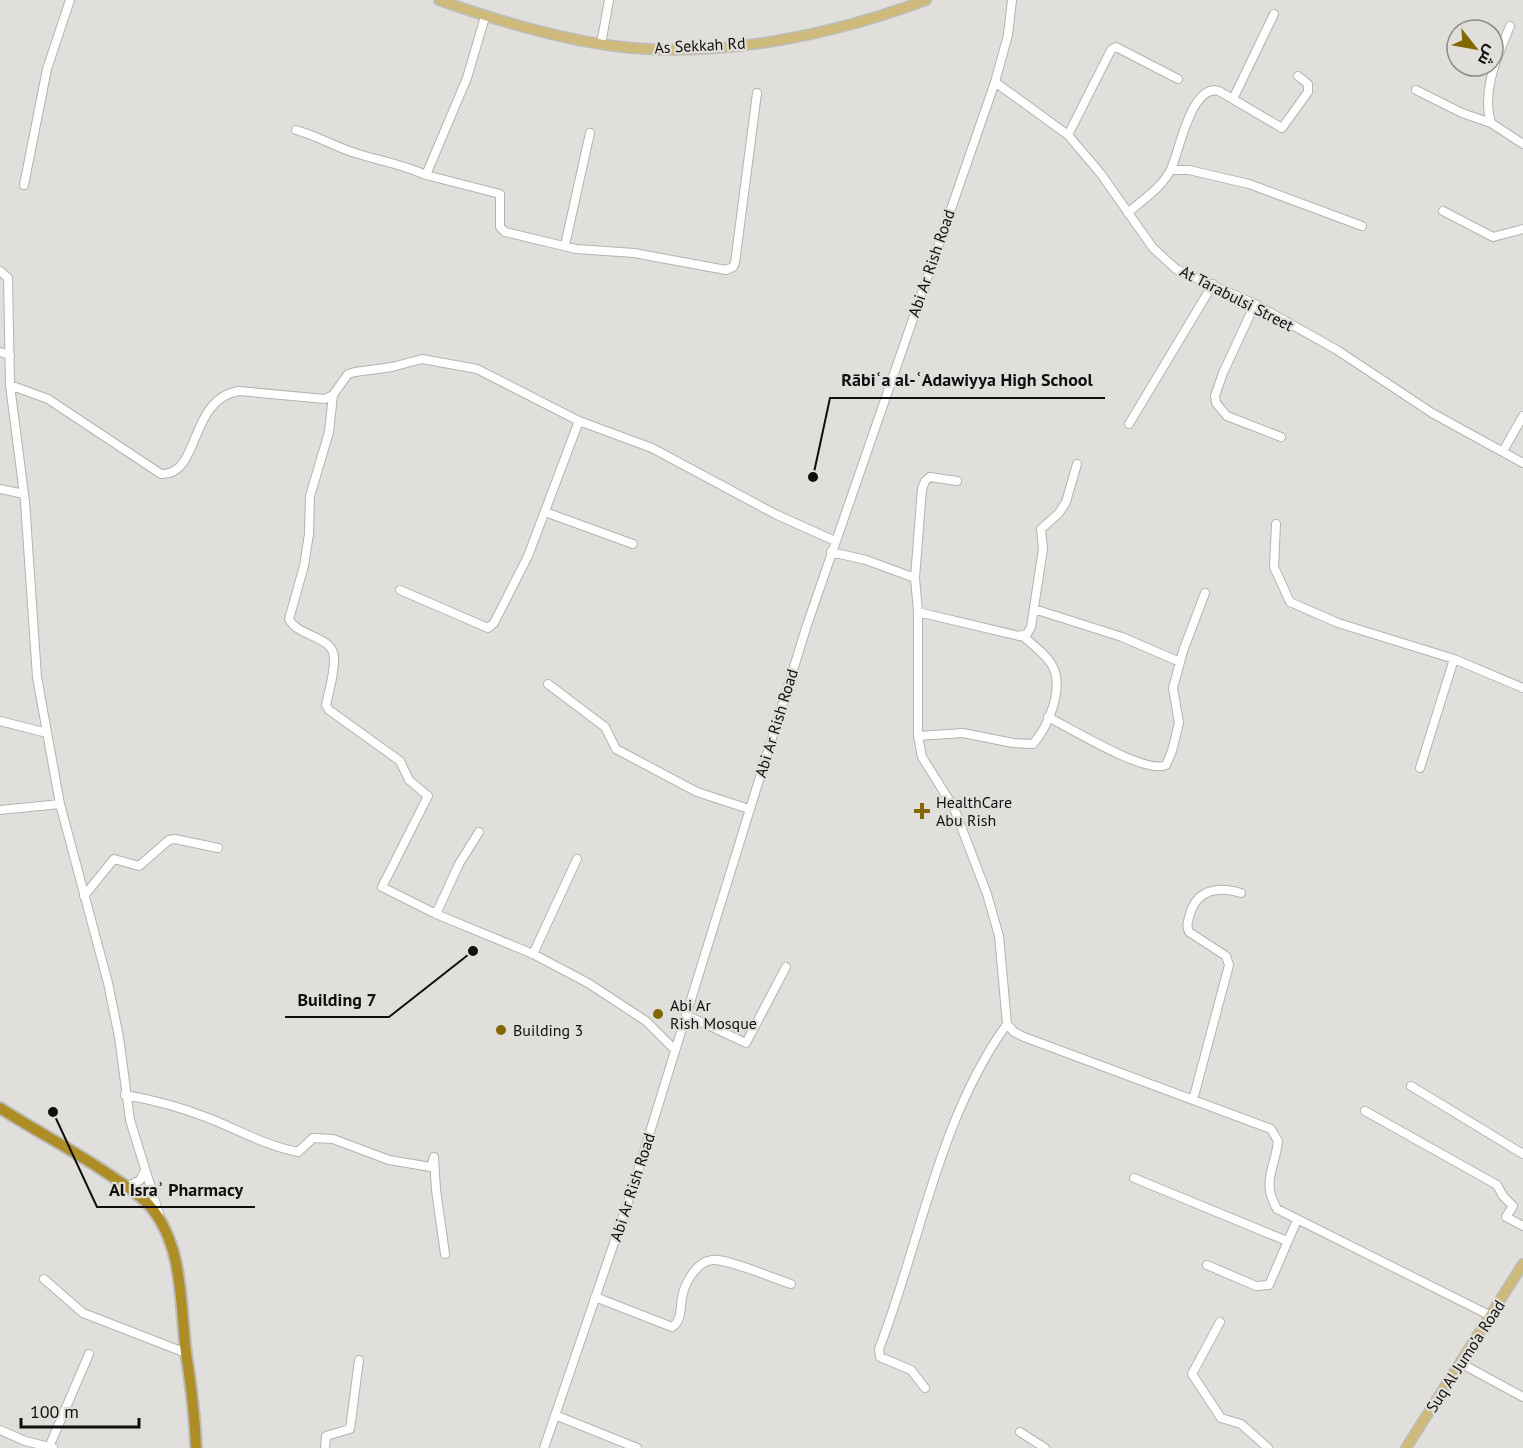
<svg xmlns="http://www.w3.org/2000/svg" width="1523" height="1448" font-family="'PT Sans',Cairo,sans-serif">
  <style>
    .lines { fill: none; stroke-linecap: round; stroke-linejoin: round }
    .minor-casing { stroke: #b4b3af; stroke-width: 10 }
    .major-casing { stroke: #bcbcbc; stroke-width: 12 }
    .highway-casing { stroke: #bcbcbc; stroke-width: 14 }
    .minor { stroke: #fff; stroke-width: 8 }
    .major { stroke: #cebb7c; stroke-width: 9 }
    .highway { stroke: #ad8d24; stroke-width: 10 }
    .poi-dot { fill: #836801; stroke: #e1dfdb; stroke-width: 2 }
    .labels { text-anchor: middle; stroke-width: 4.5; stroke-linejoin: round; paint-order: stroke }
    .street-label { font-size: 16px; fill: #100f0e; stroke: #e1dfdb }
    .poi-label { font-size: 16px; fill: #100f0e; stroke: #e1dfdb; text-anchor: start }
    .leader { fill: none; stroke: #100f0e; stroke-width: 2 }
    .callout-dot { fill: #100f0e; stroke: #e1dfdb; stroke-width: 2 }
    .callout-label { font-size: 18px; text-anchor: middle; font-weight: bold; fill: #100f0e; stroke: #e1dfdb; stroke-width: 4.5; stroke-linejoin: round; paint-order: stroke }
  </style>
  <rect width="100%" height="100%" fill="#e1dfdb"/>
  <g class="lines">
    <defs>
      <path id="minor" d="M1510,26C1498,56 1481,90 1491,123L1523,144
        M601,44L609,0
        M995,82L1068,135L1101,174L1153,248L1176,269L1255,304L1337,350L1432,413L1523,463
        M1416,90L1462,113L1491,123
        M1233,99L1274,14
        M296,130C318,136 337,148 358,154C382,161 404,165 426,175L467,78L485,17
        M1068,135L1111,50L1116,47L1178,79
        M1171,170H1189L1249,184L1362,226
        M426,175L500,194V227L505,232L576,249L634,253L726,270L733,267L735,263L757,93
        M24,185L47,69L70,0
        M1443,211L1493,237L1523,229
        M1128,213C1142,200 1163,187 1171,169C1179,153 1191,83 1219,91L1282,128L1308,92V84L1298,76
        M565,245L590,133
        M0,271L8,278L10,385L25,502L37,677L60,804L108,983L119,1037L130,1120L159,1214
        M1255,304L1223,373L1215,396L1216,403L1227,416L1281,437
        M0,352L10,355
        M10,385L48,399L161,474C201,476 188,399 239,391L325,399L333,395L348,374L355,372L392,367L422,359L477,369L579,421L652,448L775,514L835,541
        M333,395L329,432L310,496L309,534L304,566L289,619C298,637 333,636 334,657C335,673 329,690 326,705L329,710L400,761L409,780L428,796L382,887L436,914L533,954L588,983L646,1021L675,1050
        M1129,424L1213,284
        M1503,451L1523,416
        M957,481L930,477L925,481L922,489L915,578L918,612V736L922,757L954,808L987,894L999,936L1007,1024L1014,1032L1024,1037L1271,1129L1278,1141C1275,1169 1261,1181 1277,1209L1491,1316
        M0,489L24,494
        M545,512L633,544
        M1276,524L1274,567L1290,602L1338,623L1454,659L1523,688
        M831,552L866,560L915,578
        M400,590L488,628L494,623L528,556L579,421
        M1034,609L1122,637L1180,662
        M918,612L1019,636L1027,634L1031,627L1043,549L1041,529L1059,513L1066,502L1077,464
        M548,684L605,727L616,749L697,792L749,809
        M1048,717C1070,728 1146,775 1166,765L1172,751L1179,723L1173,688L1183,651L1205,593
        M0,721L47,733
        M918,736L963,733L1013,743L1033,744C1048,727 1064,689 1053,667C1047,655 1033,645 1023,636
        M1420,768L1454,659
        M0,810L60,804
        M84,896L114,859L139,866L169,840L175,839L218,848
        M436,914L459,864L479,832
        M533,954L577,859
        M686,1015L746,1043L786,967
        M1411,1086L1523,1154
        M125,1095C155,1100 183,1108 211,1119C240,1131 267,1146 298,1152L313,1138L333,1139L389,1160L431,1167L434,1157L436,1190L445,1254
        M1193,1100L1229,965L1226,956L1189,932C1186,925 1188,921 1190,914C1197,889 1219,886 1241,893
        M1365,1111L1497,1185L1503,1196L1513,1206L1506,1217L1523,1226
        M1134,1178L1287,1241
        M127,1187L140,1180L145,1171
        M1207,1265L1256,1286L1269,1285L1297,1220
        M44,1279L83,1313L186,1353
        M595,1297L672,1327C682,1321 680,1308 682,1298C684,1284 696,1262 712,1260C726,1258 775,1279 791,1284
        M1220,1322L1192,1374L1221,1418L1241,1424L1268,1448
        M1462,1364L1523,1397
        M925,1388L911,1370L880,1357L879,1349C921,1241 938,1120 1007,1024
        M555,1415L637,1448
        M0,1430L25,1441L53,1448
        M1020,1432L1045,1448
        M49,1447L89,1354
        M325,1448L326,1436L350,1429L359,1360
        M544,1448L632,1190L807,625L995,82L1008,35L1012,0"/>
      <path id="major" d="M439,0C495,20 554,38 614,46C716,59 831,36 926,0
        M1406,1448L1523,1264"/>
      <path id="highway" d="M0,1108C39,1133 79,1153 117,1180C127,1187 140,1195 149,1205C184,1245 180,1304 186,1353C191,1385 195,1416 196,1448"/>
    </defs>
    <!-- minor casing -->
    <use href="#minor" class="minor-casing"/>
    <!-- major casing -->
    <use href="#major" class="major-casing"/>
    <!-- highway casing -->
    <use href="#highway" class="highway-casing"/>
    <!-- minor -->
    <use href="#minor" class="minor"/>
    <!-- major -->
    <use href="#major" class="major"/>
    <!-- highway -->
    <use href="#highway" class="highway"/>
  </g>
  <!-- markers -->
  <g class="poi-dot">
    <path d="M919 802h6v6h6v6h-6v6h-6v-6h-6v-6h6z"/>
    <circle cx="658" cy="1014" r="6"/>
    <circle cx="501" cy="1030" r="6"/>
  </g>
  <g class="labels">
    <!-- street labels -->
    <g class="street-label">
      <text transform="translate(700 45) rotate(-3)" y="6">As Sekkah Rd</text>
      <text transform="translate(931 263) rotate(-71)" y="6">Abi Ar Rish Road</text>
      <text transform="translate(1237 298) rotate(27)" y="6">At Tarabulsi Street</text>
      <text transform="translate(776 723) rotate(-73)" y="6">Abi Ar Rish Road</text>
      <text transform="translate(632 1187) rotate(-72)" y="6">Abi Ar Rish Road</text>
      <text transform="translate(1465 1356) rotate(-57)" y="6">Suq Al Jumo’a Road</text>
    </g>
    <!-- poi labels -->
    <g class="poi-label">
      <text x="936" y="808">HealthCare<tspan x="936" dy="18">Abu Rish</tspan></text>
      <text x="670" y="1011">Abi Ar<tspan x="670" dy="18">Rish Mosque</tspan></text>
      <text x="513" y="1036">Building 3</text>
    </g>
  </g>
  <!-- callouts -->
  <path class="leader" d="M813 477L830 398H1105M473 951L389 1017H285M53 1112L97 1207H255"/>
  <g class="callout-dot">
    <circle cx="813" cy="477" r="6"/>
    <circle cx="473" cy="951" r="6"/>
    <circle cx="53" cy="1112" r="6"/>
  </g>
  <g class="callout-label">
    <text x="967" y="386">Rābiʿa al-ʿAdawiyya High School</text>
    <text x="337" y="1006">Building 7</text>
    <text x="176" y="1196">Al Israʾ Pharmacy</text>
  </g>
  <!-- north arrow -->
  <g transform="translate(1475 48) rotate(121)"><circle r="28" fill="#e1dfdb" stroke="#8d8c89" stroke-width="1.5"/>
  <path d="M0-4.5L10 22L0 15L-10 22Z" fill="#836801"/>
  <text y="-9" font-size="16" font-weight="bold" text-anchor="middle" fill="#100f0e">ش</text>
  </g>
  <!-- scale -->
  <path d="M21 1418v9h118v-9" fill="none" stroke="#100f0e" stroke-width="3"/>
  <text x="30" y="1418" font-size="18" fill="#100f0e" stroke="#e1dfdb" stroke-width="4.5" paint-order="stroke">100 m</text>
</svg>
